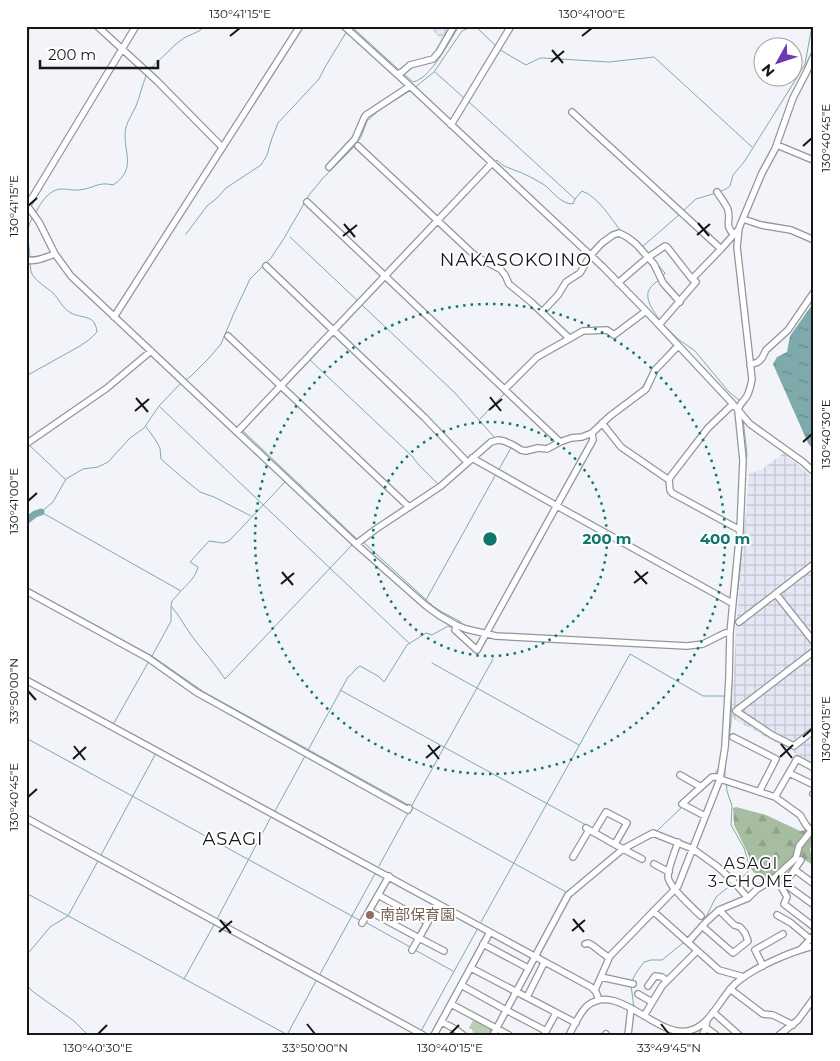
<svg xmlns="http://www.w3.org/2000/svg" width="840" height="1061" font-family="Montserrat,'Noto Sans JP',sans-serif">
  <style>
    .industrial { fill: url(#industrial-grid) }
    .forest { fill: url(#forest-firs) }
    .park { fill: url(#park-crowns) }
    .water { fill: url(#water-ripples) }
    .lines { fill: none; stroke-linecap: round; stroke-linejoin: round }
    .stream { stroke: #7eaaac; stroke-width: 1 }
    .river { stroke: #7eaaac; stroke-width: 7 }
    .minor-casing { stroke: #94959a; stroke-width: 8 }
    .minor { stroke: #fff; stroke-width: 5.5 }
    .ticks { fill: none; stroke: #151618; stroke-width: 2 }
    .ring { fill: none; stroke: #0f766e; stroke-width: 2.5; stroke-dasharray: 2.5 5 }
    .education-dot { fill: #8d6e63; stroke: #fff; stroke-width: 2 }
    .labels { text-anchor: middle; stroke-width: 4; stroke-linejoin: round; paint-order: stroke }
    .education-label { font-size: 15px; fill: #785e54; stroke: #fff; text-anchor: start }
    .neighbourhood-label { font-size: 16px; letter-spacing: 1px; fill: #151618; stroke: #fff }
    .quarter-label { font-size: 18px; letter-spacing: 1px; fill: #151618; stroke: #fff }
    .centre { fill: #0f766e; stroke: #fff; stroke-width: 2.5 }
    .ring-label { font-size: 15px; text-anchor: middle; font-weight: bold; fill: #0f766e; stroke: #fff; stroke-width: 4; stroke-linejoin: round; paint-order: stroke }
    .neatline { fill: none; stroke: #151618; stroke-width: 2 }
    .ticks-label { font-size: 12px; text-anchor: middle; fill: #151618 }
  </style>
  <defs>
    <pattern id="industrial-grid" width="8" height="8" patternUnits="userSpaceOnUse" patternTransform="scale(1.25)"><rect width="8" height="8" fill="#e4e7f4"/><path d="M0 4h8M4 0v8" fill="none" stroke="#c3c5d0"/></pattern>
    <pattern id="forest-firs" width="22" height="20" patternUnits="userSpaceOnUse" patternTransform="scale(1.25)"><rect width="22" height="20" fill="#a7bda1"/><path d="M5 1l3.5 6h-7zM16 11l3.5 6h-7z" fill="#8fa28a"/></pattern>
    <pattern id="park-crowns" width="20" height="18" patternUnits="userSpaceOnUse" patternTransform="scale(1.25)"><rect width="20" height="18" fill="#bbceb6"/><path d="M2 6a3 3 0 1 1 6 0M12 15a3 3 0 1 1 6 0" fill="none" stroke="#a0b09c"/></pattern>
    <pattern id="water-ripples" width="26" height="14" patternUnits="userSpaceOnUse" patternTransform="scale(1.25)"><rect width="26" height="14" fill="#7eaaac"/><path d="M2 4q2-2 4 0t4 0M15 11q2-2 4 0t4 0" fill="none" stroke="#66898b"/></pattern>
  </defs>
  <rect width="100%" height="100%" fill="#f2f4f9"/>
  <!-- industrial -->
  <path class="industrial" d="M428,26H451L443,41Z
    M784,453L814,479V764L732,718L736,630L749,473L761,470Z"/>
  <!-- forest -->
  <path class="forest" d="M736,807L766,815L800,831L806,830L814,838L810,849L812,861L811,864C808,862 804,859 800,858C791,856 776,875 767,880L758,877L751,869L749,856L734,825L733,808Z"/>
  <!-- park -->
  <path class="park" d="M474,1018L493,1028V1030L490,1035H474L472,1029L469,1028Z"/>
  <!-- water -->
  <path class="water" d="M814,302V451L808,443L773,364L777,357L787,352L790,336Z"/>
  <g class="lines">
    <!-- stream -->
    <path class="stream" d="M351,26L399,70
      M475,26L496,46
      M499,49L507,54L526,65L540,58H544L609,62L654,57L752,147
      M149,70L176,44L184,38L199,31L205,26
      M435,72L464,98
      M404,74L413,82C431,78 449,42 459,26
      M414,88L434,72L462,31L473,26
      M469,102L575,199L582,191C599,197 610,218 621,231
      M26,126L29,26
      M495,162L497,160C502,166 507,167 514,170C524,173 534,179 543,184C553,191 560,204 573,204L575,199
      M719,192L726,189L730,186L733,175L744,162L796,79L805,64L812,26
      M683,211L696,199L716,193
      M35,214C39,206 45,196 52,192C60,186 70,191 79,190C93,189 98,181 113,185C139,168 121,150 126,127C128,120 133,113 136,106C140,96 142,86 146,76
      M186,234L207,206L216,199L226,188L261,165L267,155L272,138L278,123L319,79L325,67L347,31
      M290,237L359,302
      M642,247L680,214
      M652,258L665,273L663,276
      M30,259C30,243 23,232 33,217
      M659,280C655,283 651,286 649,290C644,299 655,314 661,321
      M362,305L455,393L495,438
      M663,324L678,339L695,351L729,392L739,400L740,403
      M310,360L412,456L418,464L438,484
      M658,363L675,343
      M26,376L80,346L90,339L97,332C95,314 83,319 71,313C63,309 59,299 53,293C46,287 37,282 32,274C31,271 30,267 30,263
      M184,381L190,377L209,358L221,344L234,313L250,279L271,258L283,240L309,195L323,178L353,148L361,137L367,121L378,111L411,90
      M181,383L159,406L144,428L130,438L108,462L98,467L83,469L66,479L53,502L41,512L181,591L172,601L171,606C179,615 184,625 191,635C202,650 215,663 225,679L352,545
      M642,388L651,372
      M618,406L635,394
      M160,407L409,643
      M480,419L505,393
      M743,419L747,454L745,472
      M146,427L155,439L160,448L161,459L184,479L200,492L214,497L251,516
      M242,430L357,539
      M28,444L65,479
      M543,446L551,444
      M498,471L512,446
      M363,542L433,606L442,612L461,622
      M26,587L152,656L204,692L566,892
      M182,590C188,583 196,577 198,567L190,562L209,541L223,543L229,541L285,482
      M426,600L496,474
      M735,609C741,573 743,536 744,499
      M152,656L171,621V607
      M432,663L579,745
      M26,676L535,953
      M340,690L586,825
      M114,723L149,661
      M26,738L361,921
      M307,752L348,677C353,674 355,668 360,666L378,676L384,682L407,645L426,633L432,635L448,626L453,628
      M714,775L720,766
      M725,779V765L731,723L733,628
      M726,782L727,791L732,806L731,825L744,848L750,868C748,874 741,878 735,881
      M411,807L493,659
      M275,811L305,756
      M657,831L683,806
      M607,837L615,841
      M101,855L156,753
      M379,866L408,813
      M26,893L286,1034
      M217,919L271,817
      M365,922L412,948
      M481,922L630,654L703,696H726
      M688,938L706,917L716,897L732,884
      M415,950L453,971
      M26,956L50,927L68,916L98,861
      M319,976L376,872
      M184,979L215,923
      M632,981L636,973L644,962L651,960H662L683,943
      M26,984L32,991L74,1021L88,1035
      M631,985L634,1008
      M632,1025L634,1012
      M421,1031L478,928
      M287,1035L317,979"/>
    <!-- river -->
    <path class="river" d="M26,521L35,514L41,512"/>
    <defs>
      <path id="minor" d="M97,26L157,81L222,147
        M344,26L410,86L603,267L646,311L733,404L750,424L803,462L814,472
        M397,74L402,72L410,65L433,59L439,52L454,26
        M572,112L721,249
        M451,125L511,26
        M777,145L813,160
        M358,146L471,252L477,257L500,269L505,275L509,284L531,302L569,338
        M329,167L355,139L364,118L366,115L410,86
        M717,192C720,197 726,204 728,210C731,222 724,224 734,235
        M307,202L560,442
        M26,204L39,222L55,254L71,276L356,544L425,605L440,616L456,625L466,629L496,636L687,646L703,644L725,633H730
        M26,208L136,26
        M743,219L761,225L791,230L814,240
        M26,260C37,262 46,257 55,254
        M266,266L425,418L467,462
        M618,283L647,258L665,246L667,247L692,279
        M542,312L558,295L566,282L580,273L590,256L602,243L613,235L619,233L627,237L636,244L654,264L663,283L680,302
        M114,317L300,26
        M659,325L696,282L692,279L721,249L738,230
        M228,336L409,507
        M750,365L758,362L762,358L766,350L788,330L814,292
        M505,389L537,357L583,331L607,330L614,335L646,311
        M733,404L708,428L671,476L669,480L670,490L672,493L740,530
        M602,423L621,447L669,480
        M237,432L492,163
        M26,444L107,388L151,351
        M472,458L557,506L732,603
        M356,544L376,529L441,486L491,442L498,440L504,441L513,445L521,450L526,451L538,448L547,449L560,442L571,438L582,437L592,433L610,416L646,389L655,370L678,346
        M26,591L148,658L196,692L408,810L409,808
        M776,594L814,642
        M739,622L814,564
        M456,625L455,630L477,650L593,440L592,433
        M814,651L736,711L772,735L794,746L814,730
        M26,680L591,987L596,992L599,1000
        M733,737L776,759L759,792
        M789,773L814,785
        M680,775L701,787
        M720,779L775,797L800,815L806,825L814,834
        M813,794L814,793
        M775,797L797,759L814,768
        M705,816L682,804L712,777H720
        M26,818L423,1035
        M586,828L623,849L653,833L693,849L718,867L733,881L748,898
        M594,832L606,812L627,823L615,844
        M678,842C675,852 668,867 668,877C669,887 693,908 701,916
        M573,857L589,830
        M801,860L782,888L787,897L784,904L814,927
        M654,864L669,872
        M795,870L814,884
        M389,876L369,911L419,938L438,904
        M785,884L814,905
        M378,895L427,922
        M653,911L719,970L744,977
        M777,915L791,923L810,939
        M362,923L369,911
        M702,926L733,953L748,941L745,933L740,927L734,925L719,910
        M688,942L706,922L719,910L748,898L756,890L773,879L796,858L799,846L811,831
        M483,944L528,968
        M585,944L588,943L592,945L609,958
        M801,949L814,935
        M412,950L419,938L444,951
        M763,966L755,950L783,934
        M471,968L576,1023
        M601,977L633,984
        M461,985L506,1010L546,1031
        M648,986L655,976L662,977L667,981
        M730,989L763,1014L773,1015L793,1025
        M595,990L610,956L678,886L720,779L725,747L729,677L730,633L740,530L743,460L738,411C739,404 744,401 747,396C750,390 751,385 752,379L737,247L739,228L762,173L775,149L793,98L807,71L814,55
        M638,994L652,1002
        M527,997L544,963
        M451,1004L509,1035
        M713,1012L739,1035
        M644,1016L662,986L697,951
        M442,1022L455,1029L463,1035
        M705,1027L716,1035
        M434,1035L490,932
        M493,1035L568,895L623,849L642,859
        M544,1035L556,1013
        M569,1035C574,1026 580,1012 587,1006C618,981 655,1037 688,1031C710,1027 720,998 735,984C752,968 792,951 814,946
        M605,1035L606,1034
        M628,1035L631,1008
        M702,1035L705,1030L707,1020
        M779,1035L798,1020L814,998"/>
    </defs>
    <!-- minor casing -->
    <use href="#minor" class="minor-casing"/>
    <!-- minor -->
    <use href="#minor" class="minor"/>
  </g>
  <!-- ticks -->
  <path class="ticks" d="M230,36L240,28M582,36L592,28M552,50L563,63M551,62L564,51M803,146L812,138M28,206L37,198M698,223L709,236M344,224L355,237M697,235L710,224M343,236L357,225M490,397L501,411M136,398L148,412M489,410L502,399M135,411L149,399M803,442L812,434M28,501L37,493M635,571L647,584M282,572L293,585M634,583L648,572M281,584L294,573M28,691L36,700M803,737L812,729M781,744L792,758M428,745L439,759M74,746L85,760M780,757L793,745M426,758L440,746M73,759L86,747M28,797L37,789M573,919L584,932M220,920L231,933M572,931L585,920M219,932L232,921M307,1024L315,1034M661,1024L669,1034M98,1034L107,1025M450,1034L459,1025"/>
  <!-- distance rings -->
  <g class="ring">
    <circle cx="490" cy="539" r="117"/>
    <circle cx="490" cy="539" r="235"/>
  </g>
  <!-- markers -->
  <circle class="education-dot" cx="370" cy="915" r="5"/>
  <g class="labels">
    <!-- education labels -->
    <g class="education-label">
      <text x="380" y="920">南部保育園</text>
    </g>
    <!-- neighbourhood labels -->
    <g class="neighbourhood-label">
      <text x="751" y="869">ASAGI<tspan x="751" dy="18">3-CHOME</tspan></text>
    </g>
    <!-- quarter labels -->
    <g class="quarter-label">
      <text x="516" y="266">NAKASOKOINO</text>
      <text x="233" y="845">ASAGI</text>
    </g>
  </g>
  <circle cx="490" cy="539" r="8" class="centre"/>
  <g class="ring-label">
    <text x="607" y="544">200 m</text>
    <text x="725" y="544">400 m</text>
  </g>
  <!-- border -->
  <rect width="840" height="1061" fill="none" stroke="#ffffff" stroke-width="55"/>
  <!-- north arrow -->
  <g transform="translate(778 62) rotate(230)"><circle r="24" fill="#ffffff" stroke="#a1a2a3"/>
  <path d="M0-4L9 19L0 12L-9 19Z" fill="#6d3ab1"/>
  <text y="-8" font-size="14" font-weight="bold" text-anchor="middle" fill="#151618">N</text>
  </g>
  <!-- scale -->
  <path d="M40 60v8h118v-8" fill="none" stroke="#151618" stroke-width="2.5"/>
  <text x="48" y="60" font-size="15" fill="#151618" stroke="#ffffff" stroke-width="4" paint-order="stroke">200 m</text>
  <rect x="28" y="28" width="784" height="1006" class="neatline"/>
  <g class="ticks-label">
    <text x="240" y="18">130°41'15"E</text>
    <text x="592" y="18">130°41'00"E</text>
    <text transform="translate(826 138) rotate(-90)" y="4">130°40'45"E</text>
    <text transform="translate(14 206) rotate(-90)" y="4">130°41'15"E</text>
    <text transform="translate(826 434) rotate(-90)" y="4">130°40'30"E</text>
    <text transform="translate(14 501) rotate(-90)" y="4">130°41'00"E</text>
    <text transform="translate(14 691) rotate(-90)" y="4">33°50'00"N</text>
    <text transform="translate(826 729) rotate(-90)" y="4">130°40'15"E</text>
    <text transform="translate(14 797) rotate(-90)" y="4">130°40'45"E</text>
    <text x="98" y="1052">130°40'30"E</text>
    <text x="315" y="1052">33°50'00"N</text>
    <text x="450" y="1052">130°40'15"E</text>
    <text x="669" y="1052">33°49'45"N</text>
  </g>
</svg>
